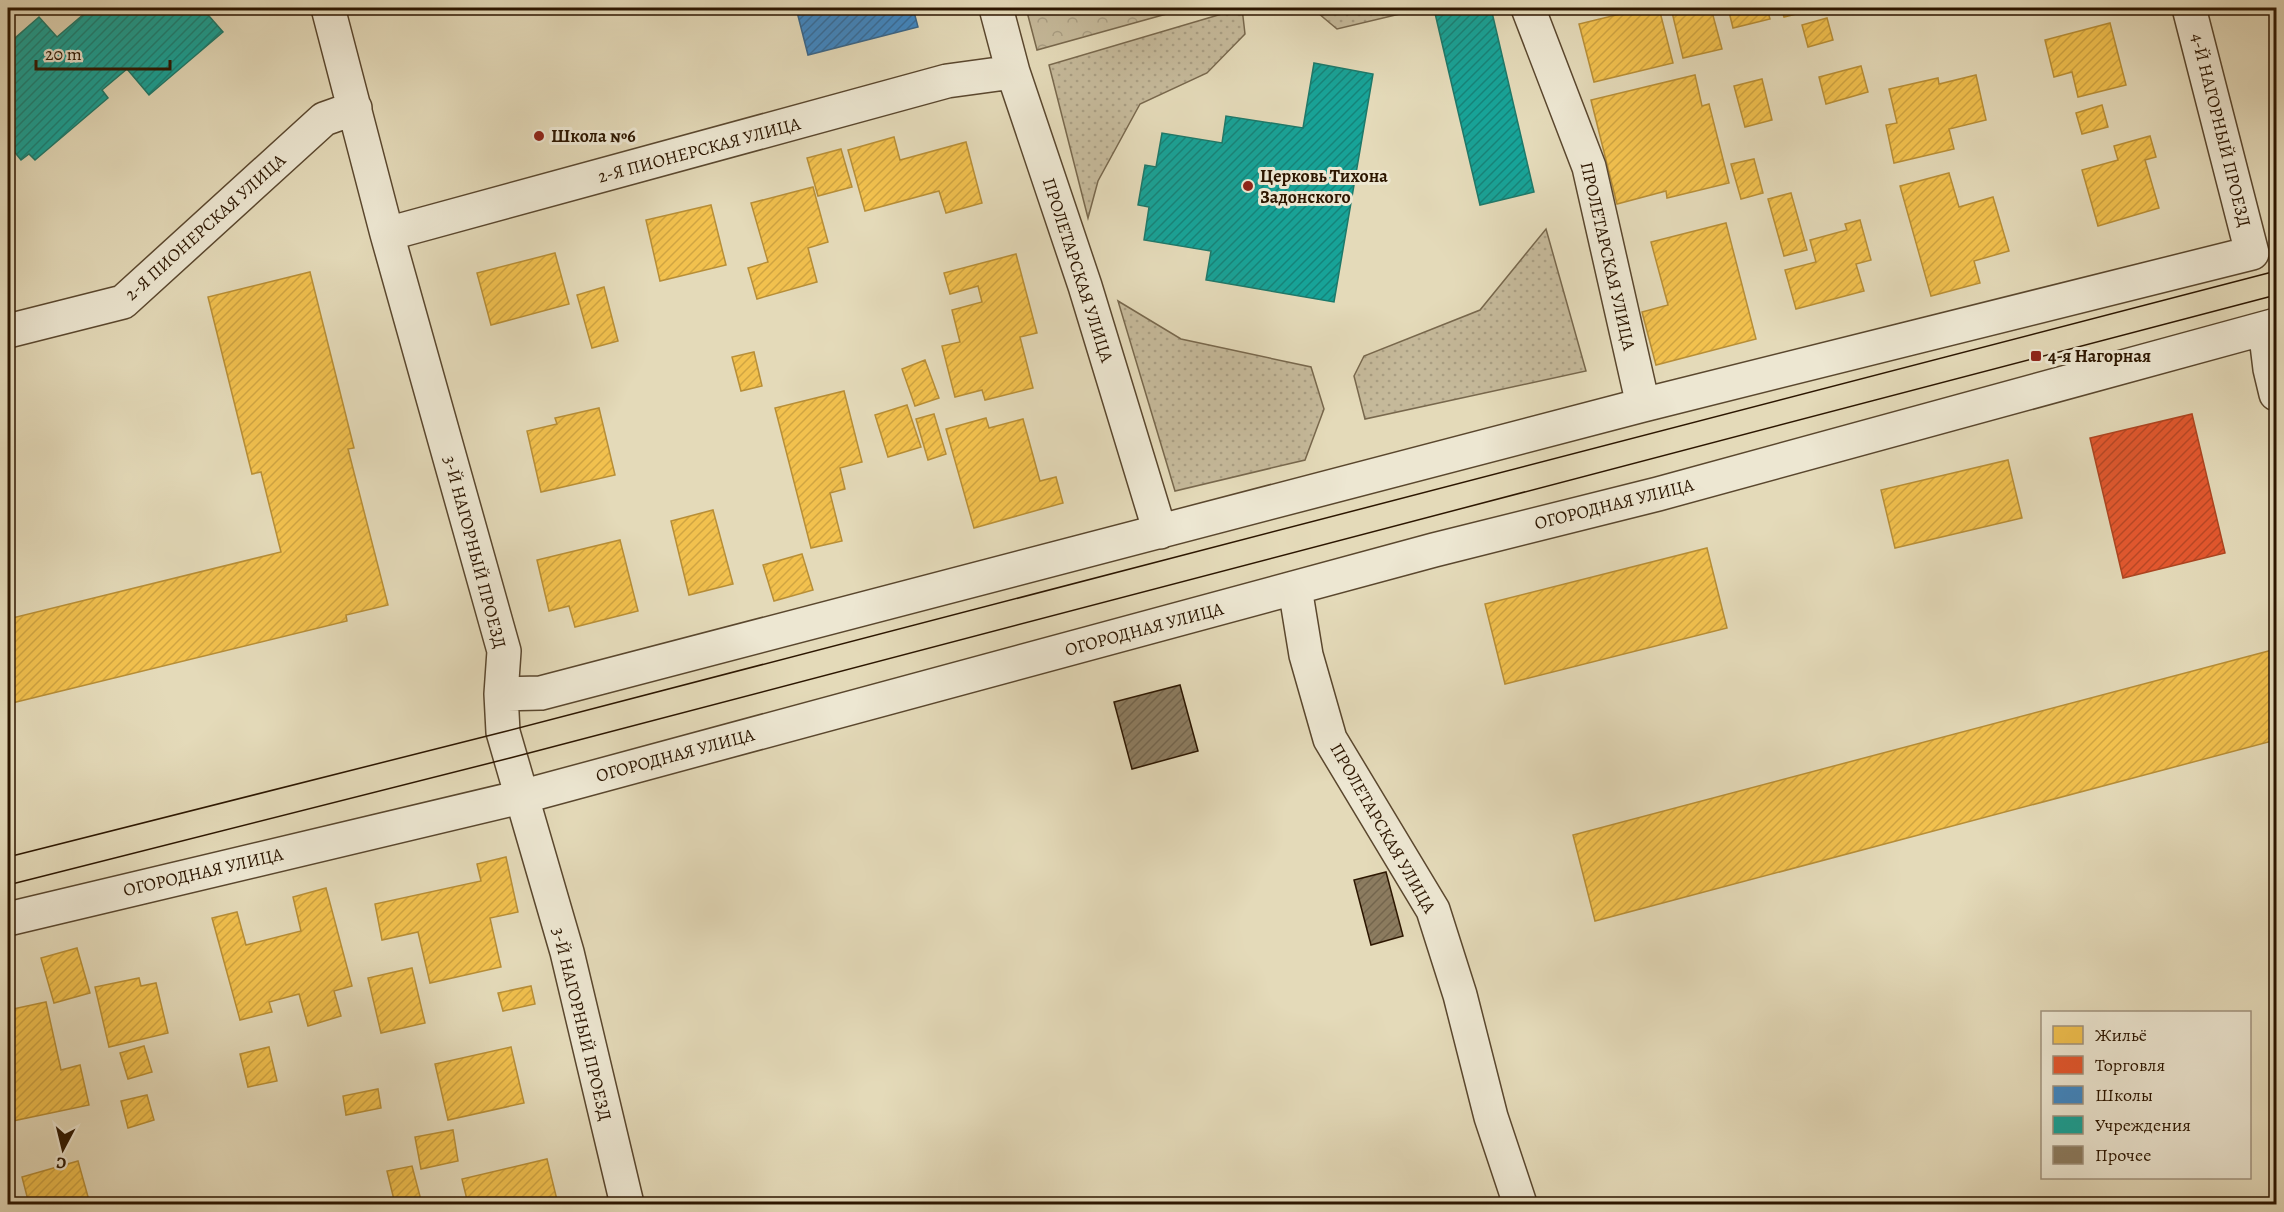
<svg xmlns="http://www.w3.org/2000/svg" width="2284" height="1212" font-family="Alegreya,serif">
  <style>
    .grass { fill: url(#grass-dots); stroke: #78684d; stroke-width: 1.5 }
    .park { fill: url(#park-crowns); stroke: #78684d; stroke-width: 1.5 }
    .homes { fill: url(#homes-hatch); stroke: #b78e37; stroke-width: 1.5 }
    .shops { fill: url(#shops-hatch); stroke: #ad4420; stroke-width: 1.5 }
    .schools { fill: url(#schools-hatch); stroke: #39668a; stroke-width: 1.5 }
    .public { fill: url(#public-hatch); stroke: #1d796a; stroke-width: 1.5 }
    .building { fill: url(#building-hatch); stroke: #2c1600; stroke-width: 1.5 }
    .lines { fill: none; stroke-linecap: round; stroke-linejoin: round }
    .minor-casing { stroke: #5a472e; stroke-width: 36 }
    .minor { stroke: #ede7d2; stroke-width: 33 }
    .tram { stroke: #2c1600; stroke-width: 1.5 }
    .poi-dot { fill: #8f2418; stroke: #ede7d2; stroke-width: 2 }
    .labels { text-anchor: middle; stroke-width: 6; stroke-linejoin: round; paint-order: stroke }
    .street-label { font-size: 18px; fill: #2c1600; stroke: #ede7d2 }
    .poi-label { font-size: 18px; font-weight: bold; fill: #2c1600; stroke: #ede7d2; text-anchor: start }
  </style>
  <defs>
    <pattern id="grass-dots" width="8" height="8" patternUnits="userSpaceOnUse" patternTransform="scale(1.5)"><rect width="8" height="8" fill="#c5b99a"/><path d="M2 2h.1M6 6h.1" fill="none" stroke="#a99e83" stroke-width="1.8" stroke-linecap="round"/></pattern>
    <pattern id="park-crowns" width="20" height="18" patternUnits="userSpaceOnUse" patternTransform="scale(1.5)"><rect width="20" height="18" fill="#c5b99a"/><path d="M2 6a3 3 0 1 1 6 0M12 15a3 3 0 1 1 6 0" fill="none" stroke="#a99e83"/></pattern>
    <pattern id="homes-hatch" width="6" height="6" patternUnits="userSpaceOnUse" patternTransform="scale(1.5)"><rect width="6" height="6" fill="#f2c14e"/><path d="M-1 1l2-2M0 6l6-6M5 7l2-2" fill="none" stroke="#d0a542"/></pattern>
    <pattern id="shops-hatch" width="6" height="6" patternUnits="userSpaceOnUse" patternTransform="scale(1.5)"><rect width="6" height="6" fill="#e4572e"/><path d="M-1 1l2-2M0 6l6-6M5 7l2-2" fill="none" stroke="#b94725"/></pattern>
    <pattern id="schools-hatch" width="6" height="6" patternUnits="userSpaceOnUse" patternTransform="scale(1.5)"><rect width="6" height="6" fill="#3f88c5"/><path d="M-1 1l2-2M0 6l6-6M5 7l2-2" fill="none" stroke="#356e9e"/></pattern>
    <pattern id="public-hatch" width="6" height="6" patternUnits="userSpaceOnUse" patternTransform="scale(1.5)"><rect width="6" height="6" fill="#17a398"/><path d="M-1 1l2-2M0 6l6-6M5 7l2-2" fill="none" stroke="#15847a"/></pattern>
    <pattern id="building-hatch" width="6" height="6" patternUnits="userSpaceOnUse" patternTransform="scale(1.5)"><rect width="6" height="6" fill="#8c7c60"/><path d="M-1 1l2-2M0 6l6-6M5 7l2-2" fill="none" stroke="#73654d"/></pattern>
  </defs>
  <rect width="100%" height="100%" fill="#e4dab9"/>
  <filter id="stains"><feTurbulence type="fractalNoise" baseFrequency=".00333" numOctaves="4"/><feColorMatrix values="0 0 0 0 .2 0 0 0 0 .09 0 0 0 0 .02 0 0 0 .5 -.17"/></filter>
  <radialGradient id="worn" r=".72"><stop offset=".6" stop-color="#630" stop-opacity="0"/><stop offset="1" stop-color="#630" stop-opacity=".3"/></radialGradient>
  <!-- grass -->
  <path class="grass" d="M1242,8L1245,34L1207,73L1140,104L1098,181L1088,218L1049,65Z
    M1312,8H1425L1337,29Z
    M1546,229L1586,371L1365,419L1354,376L1364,356L1480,310Z
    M1118,301L1181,339L1311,367L1324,409L1305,460L1175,491Z"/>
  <!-- park -->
  <path class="park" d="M1026,8H1188L1037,50Z"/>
  <!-- homes -->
  <path class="homes" d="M1645,8H1659L1673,63L1594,82L1579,24Z
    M1671,8H1711L1722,49L1683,58Z
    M1728,8H1767L1770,19L1733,28Z
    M1781,8H1820L1784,17Z
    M1827,18L1833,40L1808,47L1802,25Z
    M2110,23L2126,85L2078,97L2072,72L2054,77L2045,40Z
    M1861,66L1868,92L1826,104L1819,77Z
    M1695,75L1702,106L1709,104L1729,183L1667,198L1666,191L1617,204L1591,100Z
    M1976,75L1986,120L1949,129L1954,149L1894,163L1886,125L1897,123L1889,89L1938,78L1939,84Z
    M1762,79L1772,120L1745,127L1734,86Z
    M2102,105L2108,127L2082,134L2076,113Z
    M2150,136L2156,157L2145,160L2159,208L2098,226L2082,170L2118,160L2114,146Z
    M894,137L900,160L966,142L982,203L946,213L939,191L865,211L848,150Z
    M841,149L852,187L818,196L807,158Z
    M1754,159L1763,193L1741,199L1731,164Z
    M1949,173L1959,207L1993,197L2009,251L1974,261L1980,283L1931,296L1900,186Z
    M813,187L828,242L808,248L817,282L757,299L748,268L768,262L751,203Z
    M1791,193L1807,250L1784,256L1768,199Z
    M711,205L726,265L660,281L646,220Z
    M1860,220L1871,260L1856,264L1864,291L1796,309L1785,270L1816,262L1810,240L1847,230L1845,224Z
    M1726,223L1756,339L1656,365L1642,312L1668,305L1651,242Z
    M555,253L569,304L491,325L477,273Z
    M1016,254L1037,333L1020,337L1033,388L985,400L982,390L955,397L942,346L960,342L952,310L982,302L978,286L950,294L944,273Z
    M310,272L354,448L348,449L388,605L346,615L347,621L8,704V619L281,552L261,472L252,474L208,297Z
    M604,287L618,341L592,348L577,295Z
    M754,352L762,386L741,391L732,357Z
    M925,360L939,398L915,406L902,369Z
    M844,391L862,462L840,468L845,489L830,493L842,541L811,548L775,408Z
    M907,405L921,447L888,457L875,415Z
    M599,408L615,475L541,492L527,431L557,424L555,418Z
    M934,414L946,454L928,460L916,419Z
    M986,418L989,428L1023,419L1040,481L1056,477L1063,503L974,528L946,429Z
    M2008,460L2022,518L1895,548L1881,490Z
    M713,510L733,584L689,595L671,521Z
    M620,540L638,611L575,627L569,606L549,611L537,560Z
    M1707,548L1727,628L1505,684L1485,604Z
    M802,554L813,590L774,601L763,565Z
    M2276,649V740L1595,921L1573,835Z
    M506,857L518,912L490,918L501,967L430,983L418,932L382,940L375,904L481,881L477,864Z
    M326,888L352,986L334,991L341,1016L308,1026L299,994L269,1002L272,1012L240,1020L212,918L237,912L246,945L301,931L293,897Z
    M77,948L90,993L54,1003L41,958Z
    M412,968L425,1023L381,1033L368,978Z
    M139,978L141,986L156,983L168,1033L109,1047L95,987Z
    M531,986L535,1004L503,1011L498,993Z
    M46,1002L61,1070L80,1065L89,1105L8,1122V1010Z
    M144,1046L152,1072L128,1079L120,1053Z
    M269,1047L277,1081L248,1087L240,1054Z
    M511,1047L524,1103L448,1120L435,1064Z
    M378,1089L381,1108L346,1115L343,1096Z
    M147,1095L154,1120L128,1128L121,1101Z
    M453,1130L458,1161L421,1169L415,1137Z
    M547,1159L558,1204H468L462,1179Z
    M78,1161L90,1204H29L22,1177Z
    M412,1166L422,1204H395L387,1171Z"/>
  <!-- shops -->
  <path class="shops" d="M2192,414L2225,553L2123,578L2090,438Z"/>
  <!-- schools -->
  <path class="schools" d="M796,8H913L918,27L808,55Z"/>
  <!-- public -->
  <path class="public" d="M91,8H202L223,32L149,95L127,69L102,90L108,98L35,160L29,154L21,160L8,144V44L39,17L57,37Z
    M1440,8H1491L1534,192L1480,205L1434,9Z
    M1314,63L1373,74L1334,302L1206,280L1211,251L1144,240L1149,207L1138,205L1145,165L1156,167L1162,133L1222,143L1226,116L1303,128Z"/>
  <!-- building -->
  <path class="building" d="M1180,685L1198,751L1132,769L1114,702Z
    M1386,872L1403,936L1371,945L1354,880Z"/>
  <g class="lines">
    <defs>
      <path id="minor" d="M328,8L387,234L504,651L501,694L503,732L567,952L627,1204
        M996,8L1013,72L1085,286L1160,532
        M1528,8L1589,167L1643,405
        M387,234L947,81L1013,72
        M2265,328L2270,369L2276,394
        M8,331L123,302L324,119L355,108
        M1295,588L1306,655L1330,739L1433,910L1460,995L1491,1117L1520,1204
        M501,694L541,693L1643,405L2252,253L2189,8
        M8,919L521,797L1434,550L1658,494L2276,325"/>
    </defs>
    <!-- minor casing -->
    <use href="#minor" class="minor-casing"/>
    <!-- minor -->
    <use href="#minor" class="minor"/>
    <!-- tram -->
    <path class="tram" d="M8,857L503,732L2276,271
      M8,885L510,758L2276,295"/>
  </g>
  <!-- markers -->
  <g class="poi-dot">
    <circle cx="539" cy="136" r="6"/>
    <circle cx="1248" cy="186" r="6"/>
    <rect x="2030" y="350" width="12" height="12" rx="3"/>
  </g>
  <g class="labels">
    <!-- street labels -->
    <g class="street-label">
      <text transform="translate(2221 130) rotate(76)" y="6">4-Й НАГОРНЫЙ ПРОЕЗД</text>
      <text transform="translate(699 150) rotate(-15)" y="6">2-Я ПИОНЕРСКАЯ УЛИЦА</text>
      <text transform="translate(205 227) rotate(-42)" y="6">2-Я ПИОНЕРСКАЯ УЛИЦА</text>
      <text transform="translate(1608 256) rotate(77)" y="6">ПРОЛЕТАРСКАЯ УЛИЦА</text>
      <text transform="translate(1078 270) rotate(72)" y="6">ПРОЛЕТАРСКАЯ УЛИЦА</text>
      <text transform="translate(1614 504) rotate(-14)" y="6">ОГОРОДНАЯ УЛИЦА</text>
      <text transform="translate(475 552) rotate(75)" y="6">3-Й НАГОРНЫЙ ПРОЕЗД</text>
      <text transform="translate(1144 629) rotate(-15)" y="6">ОГОРОДНАЯ УЛИЦА</text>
      <text transform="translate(675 755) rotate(-15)" y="6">ОГОРОДНАЯ УЛИЦА</text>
      <text transform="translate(1383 828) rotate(60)" y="6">ПРОЛЕТАРСКАЯ УЛИЦА</text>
      <text transform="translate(203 872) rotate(-13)" y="6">ОГОРОДНАЯ УЛИЦА</text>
      <text transform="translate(582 1024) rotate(76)" y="6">3-Й НАГОРНЫЙ ПРОЕЗД</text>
    </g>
    <!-- poi labels -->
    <g class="poi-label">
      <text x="551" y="142">Школа №6</text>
      <text x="1260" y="182">Церковь Тихона<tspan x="1260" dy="21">Задонского</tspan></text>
      <text x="2048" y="362">4-я Нагорная</text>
    </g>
  </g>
  <!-- margin -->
  <rect width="2284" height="1212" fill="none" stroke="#e4dab9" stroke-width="30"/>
  <rect x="9" y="9" width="2266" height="1194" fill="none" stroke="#2c1600" stroke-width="3"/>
  <rect x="15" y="15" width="2254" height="1182" fill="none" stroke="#2c1600" stroke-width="1.5"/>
  <!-- legend -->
  <rect x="2041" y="1011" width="210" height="168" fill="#ede7d2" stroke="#a0937e" stroke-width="1.5"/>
  <rect x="2053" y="1026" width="30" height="18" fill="#f2c14e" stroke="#a0937e" stroke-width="1.5"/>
  <text x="2095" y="1041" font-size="18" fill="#2c1600">Жильё</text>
  <rect x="2053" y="1056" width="30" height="18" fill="#e4572e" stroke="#a0937e" stroke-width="1.5"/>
  <text x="2095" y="1071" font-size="18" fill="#2c1600">Торговля</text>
  <rect x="2053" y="1086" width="30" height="18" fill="#3f88c5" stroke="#a0937e" stroke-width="1.5"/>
  <text x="2095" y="1101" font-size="18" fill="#2c1600">Школы</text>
  <rect x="2053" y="1116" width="30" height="18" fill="#17a398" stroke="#a0937e" stroke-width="1.5"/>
  <text x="2095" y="1131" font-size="18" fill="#2c1600">Учреждения</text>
  <rect x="2053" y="1146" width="30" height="18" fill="#8c7c60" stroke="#a0937e" stroke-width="1.5"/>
  <text x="2095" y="1161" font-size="18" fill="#2c1600">Прочее</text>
  <!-- north arrow -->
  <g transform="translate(63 1149) rotate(187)" stroke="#ede7d2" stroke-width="4.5" paint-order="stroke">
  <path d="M0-4.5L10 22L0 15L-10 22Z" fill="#2c1600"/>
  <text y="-9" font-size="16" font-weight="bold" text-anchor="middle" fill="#2c1600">С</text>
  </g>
  <!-- scale -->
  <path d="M36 60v9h134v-9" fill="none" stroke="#2c1600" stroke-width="3"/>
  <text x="45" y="60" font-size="18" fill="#2c1600" stroke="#ede7d2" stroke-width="4.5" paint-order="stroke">20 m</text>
  <rect width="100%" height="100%" filter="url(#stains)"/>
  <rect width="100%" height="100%" fill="url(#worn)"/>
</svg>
